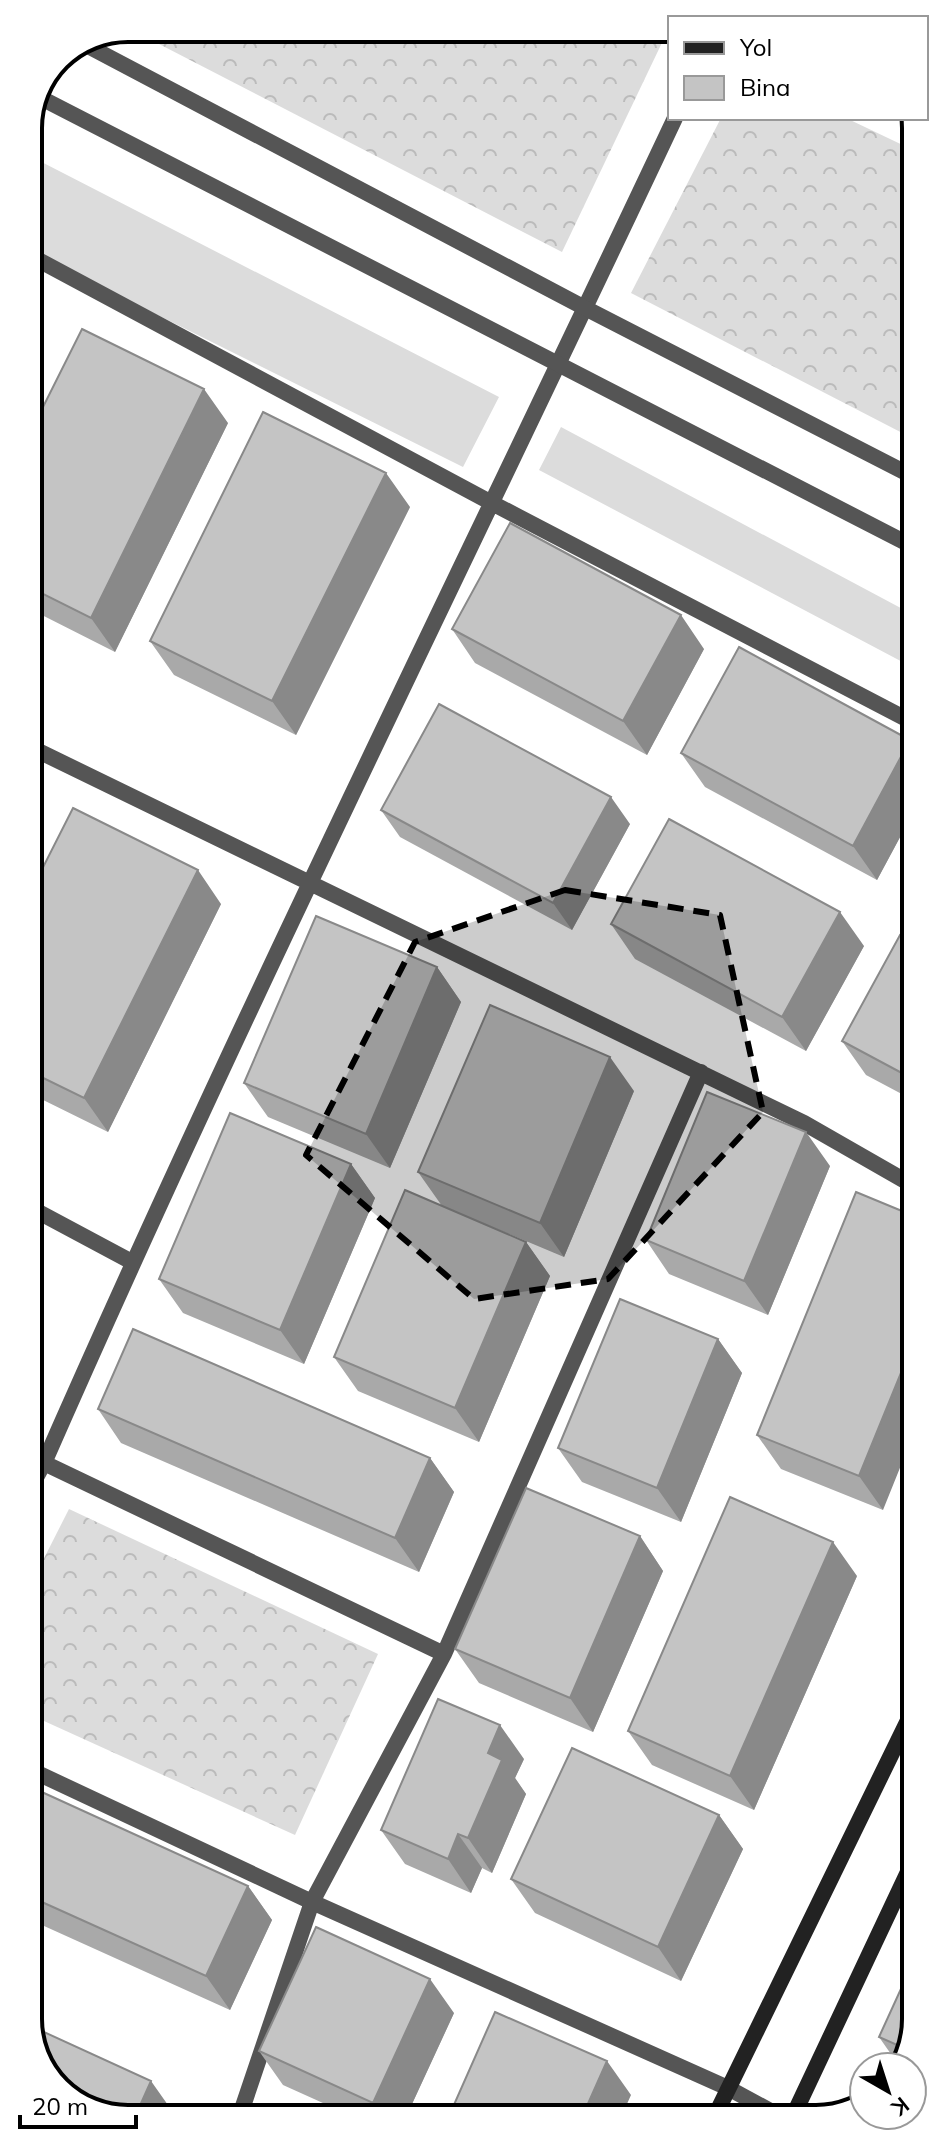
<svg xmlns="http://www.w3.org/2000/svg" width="944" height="2147" font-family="Mulish,sans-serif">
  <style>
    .grass { fill: #dcdcdc }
    .forest { fill: url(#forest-crowns) }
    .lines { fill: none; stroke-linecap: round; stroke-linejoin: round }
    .minor { stroke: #555; stroke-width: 16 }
    .tertiary { stroke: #555; stroke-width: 16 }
    .secondary { stroke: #222; stroke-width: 16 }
    .wall { fill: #a9a9a9 }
    .shaded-wall { fill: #898989 }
    .building { fill: #c4c4c4; stroke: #898989; stroke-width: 2 }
    .marked { fill: #000; fill-opacity: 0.2; stroke: #000; stroke-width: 6; stroke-dasharray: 16 10; stroke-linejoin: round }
    .rim { fill: none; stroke: #000; stroke-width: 4 }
  </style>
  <defs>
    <pattern id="forest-crowns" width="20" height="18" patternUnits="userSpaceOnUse" patternTransform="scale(2)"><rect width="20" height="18" fill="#dcdcdc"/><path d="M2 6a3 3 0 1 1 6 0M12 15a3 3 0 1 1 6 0" fill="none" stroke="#bbb"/></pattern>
  </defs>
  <rect width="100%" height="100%" fill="#fff"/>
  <!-- grass -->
  <path class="grass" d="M28,155L499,397L463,467L29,251Z
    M561,427L912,614V667L539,470Z"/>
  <!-- forest -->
  <path class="forest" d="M128,28H669L562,252Z
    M721,118H846L911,149L912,438L631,293Z
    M69,1509L378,1654L295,1835L33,1716L32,1582Z"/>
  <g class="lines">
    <!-- minor -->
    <path class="minor" d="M29,255L490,502L912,722
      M30,747L804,1123L914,1186
      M31,1208L132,1262
      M44,1463L444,1654
      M32,1485L44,1463C243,1009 464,566 675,118
      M33,1771L312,1902L728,2088L776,2114
      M239,2118L312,1902L444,1654L701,1072"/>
    <!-- tertiary -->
    <path class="tertiary" d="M86,45L585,308L912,476
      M39,97L912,546"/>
    <!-- secondary -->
    <path class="secondary" d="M716,2114L915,1706
      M794,2114L916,1855"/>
  </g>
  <!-- wall -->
  <path class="wall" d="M228,423L115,652L30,609L29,435Z
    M410,507L296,735L174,675L150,641Z
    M452,629L704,649L647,755L475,663Z
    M910,740L912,743L913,813L877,880L705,787L681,753Z
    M381,810L630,824L572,930L400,837Z
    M30,893L221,904L108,1132L31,1094Z
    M611,924L864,946L806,1051L635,959Z
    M913,942V1100L866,1075L842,1041Z
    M437,967L461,1002L390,1168L268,1117L244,1083Z
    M634,1091L564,1257L442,1206L418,1172Z
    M351,1164L375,1198L304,1364L183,1313L159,1279Z
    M830,1166L768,1315L669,1274L646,1240Z
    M856,1192L883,1510L781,1469L757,1435Z
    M526,1242L550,1276L479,1442L358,1391L334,1357Z
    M718,1339L742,1373L681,1522L582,1482L558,1448Z
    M98,1409L430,1458L454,1492L419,1572L121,1443Z
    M640,1536L663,1571L593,1732L479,1683L455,1649Z
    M857,1576L754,1810L652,1765L628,1731Z
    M524,1759L515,1778L526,1794L492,1873L482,1868L471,1893L405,1864L381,1830Z
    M33,1788L248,1886L272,1920L230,2010L33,1921Z
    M719,1815L743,1849L681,1981L535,1913L511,1879Z
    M454,2013L406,2117H354L283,2085L259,2051Z
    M916,2019L900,2067L879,2037Z"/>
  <!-- shaded-wall -->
  <path class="shaded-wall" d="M29,321L32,326L29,333Z
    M204,389L228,423L115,652L91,618Z
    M386,473L410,507L296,735L272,701Z
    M681,615L704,649L647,755L623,721Z
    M910,740L912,743L913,813L877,880L853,846Z
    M30,783L39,797L30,815Z
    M611,797L630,824L572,930L553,903Z
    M198,870L221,904L108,1132L84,1098Z
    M840,912L864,946L806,1051L782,1017Z
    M437,967L461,1002L390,1168L366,1134Z
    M610,1057L634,1091L564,1257L540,1223Z
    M806,1132L830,1166L768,1315L744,1281Z
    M351,1164L375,1198L304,1364L280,1330Z
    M526,1242L550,1276L479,1442L455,1408Z
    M718,1339L742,1373L681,1522L657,1488Z
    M914,1341V1433L883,1510L859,1476Z
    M430,1458L454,1492L419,1572L395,1538Z
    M640,1536L663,1571L593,1732L570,1698Z
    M833,1542L857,1576L754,1810L730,1776Z
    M500,1725L524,1759L515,1778L526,1794L492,1873L468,1838L488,1753Z
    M719,1815L743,1849L681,1981L658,1947Z
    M458,1834L482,1868L471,1893L448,1859Z
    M248,1886L272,1920L230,2010L206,1976Z
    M430,1979L454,2013L406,2117H383L373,2103Z
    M607,2061L631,2095L622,2115H583Z
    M151,2081L175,2115L174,2118L134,2119Z"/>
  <!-- building -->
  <path class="building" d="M82,329L204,389L91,618L29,587V435Z
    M263,412L386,473L272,701L150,641Z
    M510,523L681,615L623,721L452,629Z
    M739,647L910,740L853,846L681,753Z
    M439,704L611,797L553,903L381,810Z
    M73,808L198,870L84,1098L31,1072L30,893Z
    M669,819L840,912L782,1017L611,924Z
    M316,916L437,967L366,1134L244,1083Z
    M900,935L913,942V1079L842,1041Z
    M490,1005L610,1057L540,1223L418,1172Z
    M707,1092L806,1132L744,1281L646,1240Z
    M230,1113L351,1164L280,1330L159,1279Z
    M405,1190L526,1242L455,1408L334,1357Z
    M856,1192L914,1216V1341L859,1476L757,1435Z
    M620,1299L718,1339L657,1488L558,1448Z
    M133,1329L430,1458L395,1538L98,1409Z
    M526,1488L640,1536L570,1698L455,1649Z
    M730,1497L833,1542L730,1776L628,1731Z
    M438,1699L500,1725L488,1753L502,1760L468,1838L458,1834L448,1859L381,1830Z
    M572,1748L719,1815L658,1947L511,1879Z
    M33,1788L248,1886L206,1976L33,1898Z
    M316,1927L430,1979L373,2103L259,2051Z
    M916,1956V2019L906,2049L879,2037Z
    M495,2012L607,2061L583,2115L449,2116Z
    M33,2027L151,2081L134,2119H121L68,2099L33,2052Z"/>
  <!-- marked area -->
  <path class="marked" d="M565,890L720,915L763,1112L608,1279L474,1299L306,1155L415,942Z"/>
  <!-- crop -->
  <path d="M0 0H944V2147H0ZM128 42H816A86 86 0 0 1 902 128V2019A86 86 0 0 1 816 2105H128A86 86 0 0 1 42 2019V128A86 86 0 0 1 128 42Z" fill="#fff" fill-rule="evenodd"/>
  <path class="rim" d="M128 42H816A86 86 0 0 1 902 128V2019A86 86 0 0 1 816 2105H128A86 86 0 0 1 42 2019V128A86 86 0 0 1 128 42Z"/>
  <!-- legend -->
  <rect x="668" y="16" width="260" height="104" fill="#ffffff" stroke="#999999" stroke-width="2"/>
  <rect x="684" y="42" width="40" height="12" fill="#222222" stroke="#999999" stroke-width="2"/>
  <text x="740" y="56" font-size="24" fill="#000000">Yol</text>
  <rect x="684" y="76" width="40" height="24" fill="#c4c4c4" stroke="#999999" stroke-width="2"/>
  <text x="740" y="96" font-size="24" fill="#000000">Bina</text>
  <!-- north arrow -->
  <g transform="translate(888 2091) rotate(141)"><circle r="38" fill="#ffffff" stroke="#999999" stroke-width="2"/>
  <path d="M0-6L14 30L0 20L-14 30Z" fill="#000000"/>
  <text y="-12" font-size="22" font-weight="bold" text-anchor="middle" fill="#000000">K</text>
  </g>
  <!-- scale -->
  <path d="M20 2115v12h116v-12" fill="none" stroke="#000000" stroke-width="4"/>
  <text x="32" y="2115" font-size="24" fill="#000000" stroke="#ffffff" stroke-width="6" paint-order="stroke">20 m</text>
</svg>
